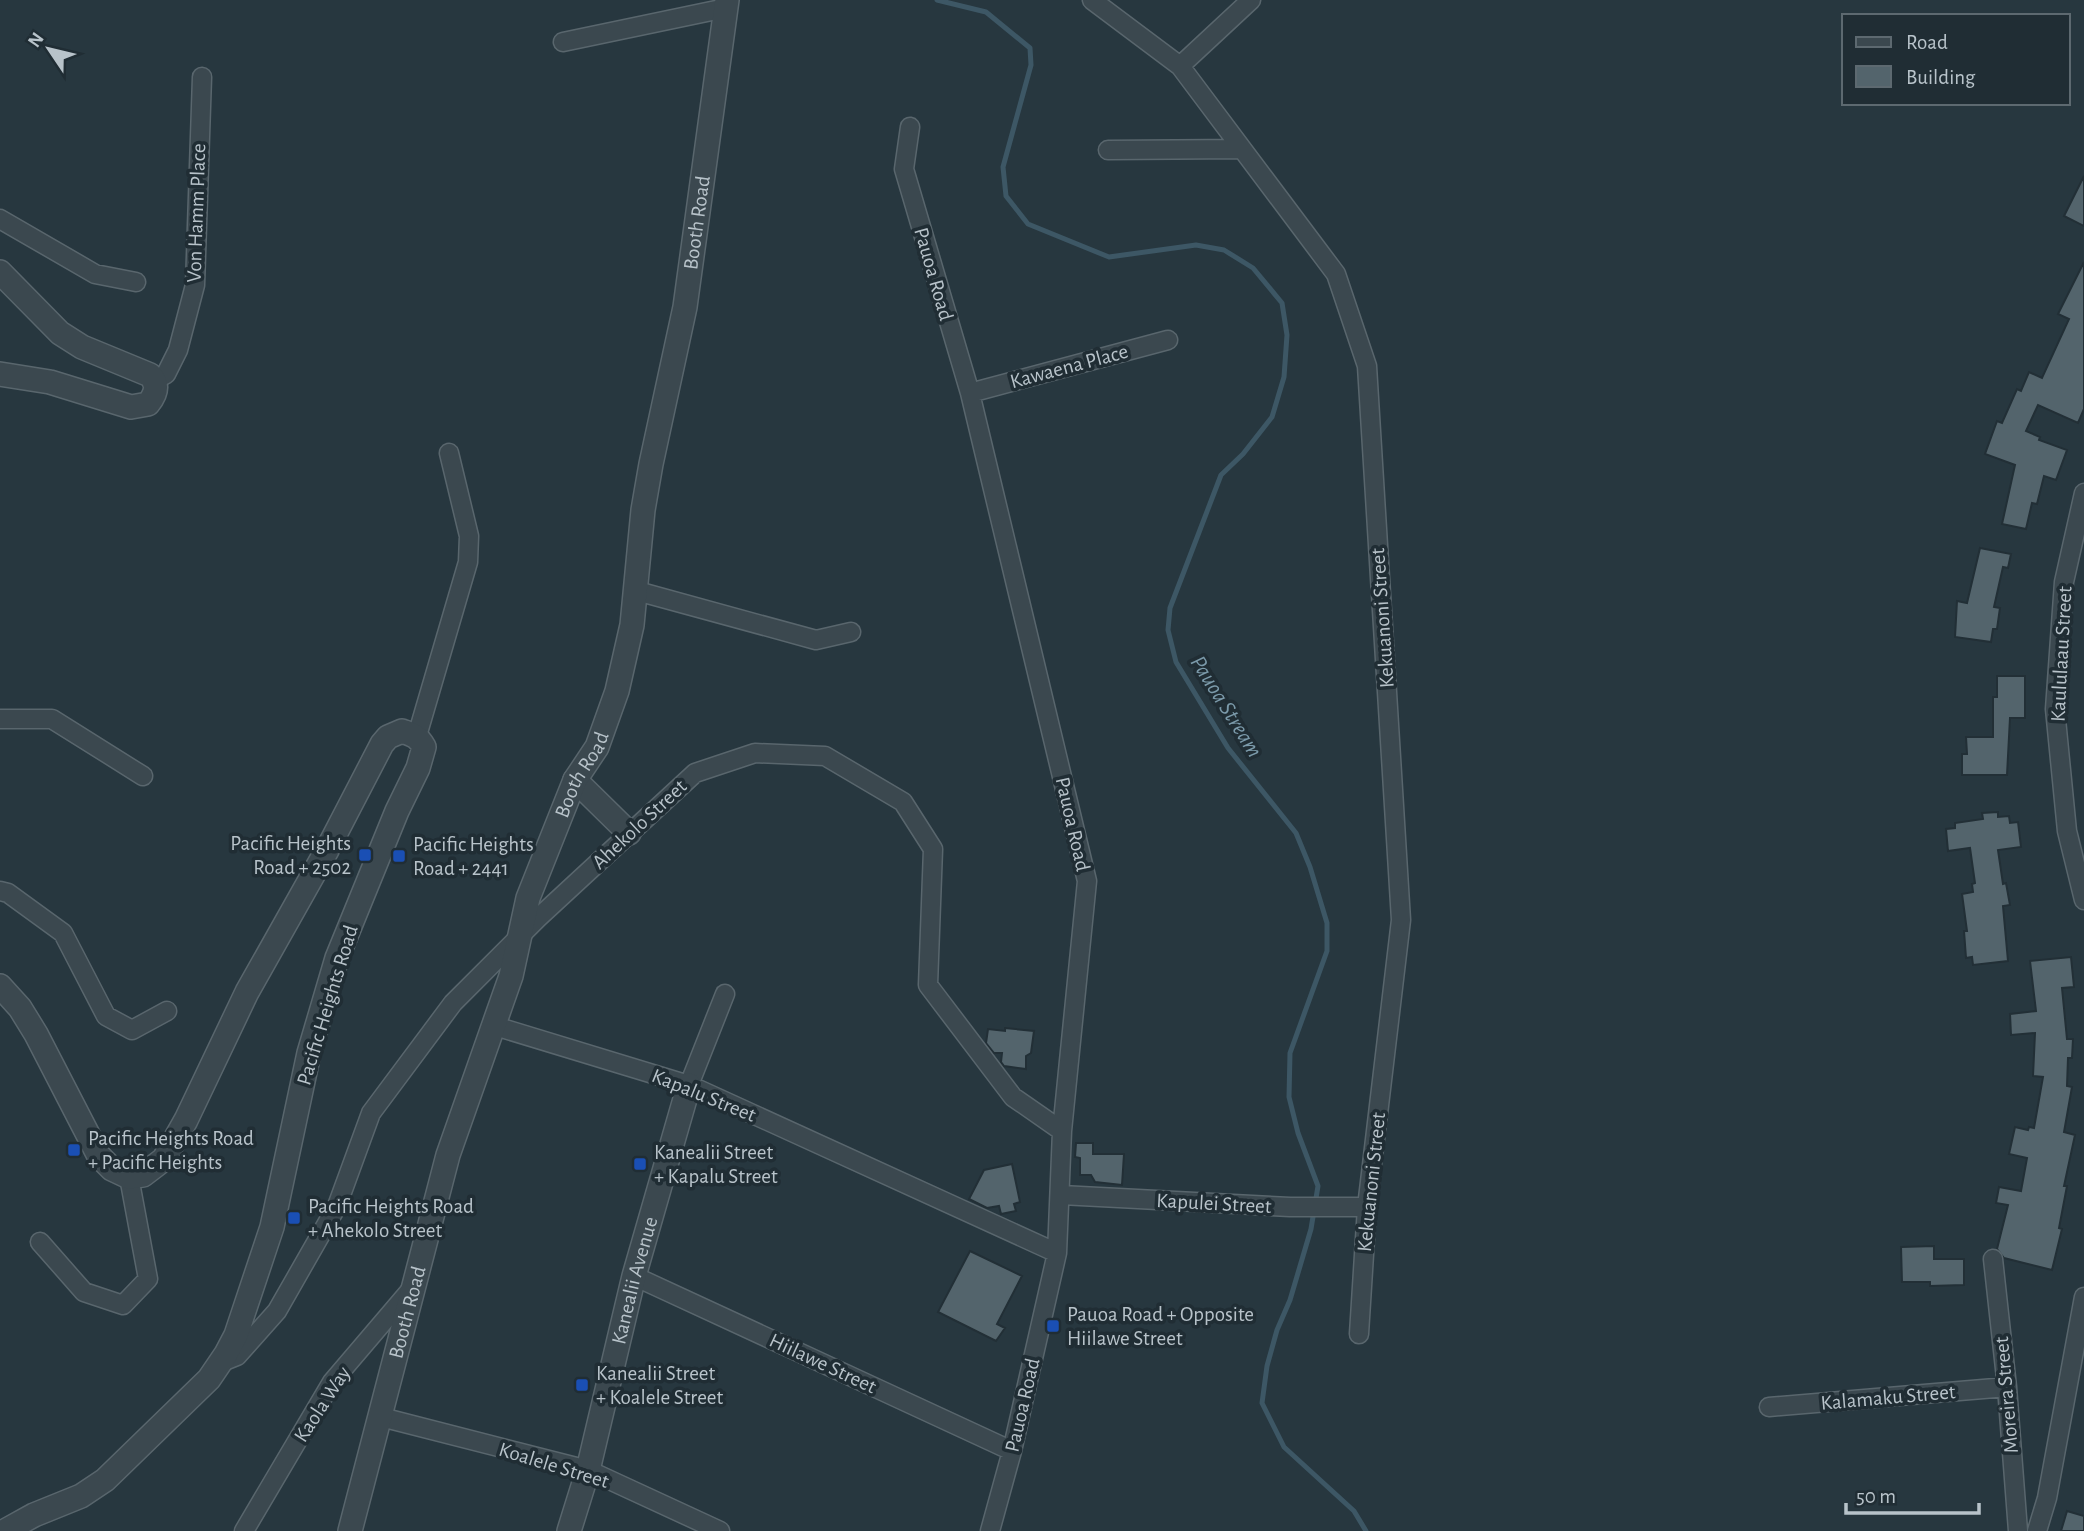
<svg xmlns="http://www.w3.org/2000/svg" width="2084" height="1531" font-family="'Alegreya Sans',sans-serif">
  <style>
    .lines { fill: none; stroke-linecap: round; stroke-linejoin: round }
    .stream { stroke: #3d5765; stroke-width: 5 }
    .building { fill: #53646c; stroke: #222f36; stroke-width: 2 }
    .minor-casing { stroke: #59666d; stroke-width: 21 }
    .tertiary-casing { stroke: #59666d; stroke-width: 26 }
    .minor { stroke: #3b484f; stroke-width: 18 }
    .tertiary { stroke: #3b484f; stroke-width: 23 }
    .transit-dot { fill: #1a4fb4; stroke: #202d34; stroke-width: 2.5 }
    .labels { text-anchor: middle; stroke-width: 7; stroke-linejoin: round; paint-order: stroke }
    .street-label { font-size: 21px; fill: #b8c3ca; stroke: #202d34 }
    .poi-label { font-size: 21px; fill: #b8c3ca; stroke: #202d34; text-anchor: start }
    .water-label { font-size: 23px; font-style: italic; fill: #7b9aaa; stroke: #202d34 }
  </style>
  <rect width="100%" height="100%" fill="#27373f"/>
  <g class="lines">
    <!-- stream -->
    <path class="stream" d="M937,0L986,12L1030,48L1031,65L1003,167L1006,196L1028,224L1109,257L1196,245L1224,250L1253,268L1282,303L1287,335L1284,377L1272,417L1243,454L1221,475L1170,608L1168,630L1176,662L1228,748L1296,833L1310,867L1327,923V951L1290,1053L1289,1097L1298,1133L1318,1186L1311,1229L1290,1300L1277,1330L1267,1366L1262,1403L1284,1447L1354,1511L1366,1531"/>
  </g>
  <!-- building -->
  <path class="building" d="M2084,176V226L2064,216Z
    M2084,262V409L2078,423L2038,405L2026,431L2040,437L2039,440L2067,450L2056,480L2044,476L2037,504L2032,503L2026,529L2002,524L2015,465L1985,454L1997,421L2002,423L2017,389L2021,391L2029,372L2042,378L2069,319L2058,314Z
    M1980,548L2011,554L2008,568L2003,567L1994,607L2000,608L1997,629H1993L1991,642L1955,637L1957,601L1967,603Z
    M1997,676H2025V718H2010L2007,775H1962V754H1967L1966,737H1993V697H1997Z
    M1998,812V817L2009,816L2010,823L2018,822L2021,847L1998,850L2003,884L2006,883L2010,905L2003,906L2008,961L1973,965L1972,957L1966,958L1964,931H1967L1962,894L1973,892L1972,884L1975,883L1970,848L1948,851L1946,829L1955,828V823L1983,819L1982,813Z
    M2071,957L2074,987L2062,988L2067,1039H2073L2072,1058H2068L2067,1086L2072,1087L2064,1132L2075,1135L2064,1186H2067L2059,1228L2062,1229L2052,1270L2004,1258L1997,1249L2008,1205L1996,1203L1999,1187L2021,1191L2027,1158L2009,1154L2015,1127L2028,1130L2029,1127L2034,1128L2043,1077L2033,1076L2035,1033L2011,1035L2010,1014L2036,1011L2030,961Z
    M1005,1028L1034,1031L1031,1053L1026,1056V1069L1004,1066L1001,1062L1002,1053H994L986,1043L988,1029L1005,1031Z
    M1076,1143H1093V1154H1124L1122,1185L1095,1182L1091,1175H1080V1158L1075,1157Z
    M1012,1164L1020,1202L1014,1204L1016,1211L1001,1214L999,1206L987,1208L969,1199L984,1170Z
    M1934,1246V1259H1964V1285L1930,1286V1282H1902L1901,1247Z
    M970,1251L1022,1276L997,1324L1005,1328L996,1341L938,1312Z
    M2067,1511L2084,1516V1531H2061Z"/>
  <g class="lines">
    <defs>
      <path id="minor" d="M1092,0L1180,66L1336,274L1367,366L1401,920L1367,1207L1359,1334
        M563,42L726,8
        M1180,66L1251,0
        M910,127L904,169L970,393L1087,881L1062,1131L1057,1253L1012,1451L990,1531
        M1108,150L1242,149
        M0,219L95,274L136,282
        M155,380L166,374L178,350L195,285L202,77
        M970,393L1168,340
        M2084,493L2064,582L2055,709L2067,831L2084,900
        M637,591L816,640L851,632
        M0,719H52L143,776
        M417,736L468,562L469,536L449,453
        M0,891L8,893L63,933L106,1016L132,1030L167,1011
        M495,1026L689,1085L1057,1253
        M689,1085L725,994
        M1061,1195L1290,1207H1367
        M40,1242L84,1292L123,1305L148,1279L129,1177
        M1993,1259L2007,1387L2018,1531
        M634,1276L1012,1451
        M222,1362L237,1356L277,1311L337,1206L371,1113L453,1003L538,918L695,773L755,753L825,756L903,802L933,849L928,985L1013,1097L1062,1131
        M1769,1407L2007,1387
        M381,1417L588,1470L720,1531
        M244,1531L332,1382L413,1287
        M2037,1531L2047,1498L2084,1297"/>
      <g id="tertiary">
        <path d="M0,272L60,333L82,347L150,375C159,385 156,394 148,404L131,407L50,382L0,374"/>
        <path d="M575,780L629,833"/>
        <path d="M0,986L20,1008L36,1034L99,1156L112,1169L129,1177L143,1175L164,1159L186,1120L247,992L327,850L382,744L388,737L402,731C413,735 418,736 424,747L418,768L397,811L337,958L309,1053L272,1227L236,1335L226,1354L209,1379L105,1480L81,1496L34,1515L5,1531"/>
        <path id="s1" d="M350,1531L448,1155L511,976L528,898L575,780L597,747L617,691L632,625L643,510L651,464L685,307L727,0"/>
        <path id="s2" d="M569,1531L588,1470L634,1276L689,1085"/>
      </g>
    </defs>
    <!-- minor casing -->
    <use href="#minor" class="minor-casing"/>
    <!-- tertiary casing -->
    <use href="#tertiary" class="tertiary-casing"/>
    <!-- minor -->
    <use href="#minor" class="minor"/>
    <!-- tertiary -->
    <use href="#tertiary" class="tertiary"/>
  </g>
  <!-- markers -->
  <g class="transit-dot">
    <rect x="358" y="848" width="14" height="14" rx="3.5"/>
    <rect x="392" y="849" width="14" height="14" rx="3.5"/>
    <rect x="67" y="1143" width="14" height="14" rx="3.5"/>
    <rect x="633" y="1157" width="14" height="14" rx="3.5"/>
    <rect x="287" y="1211" width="14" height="14" rx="3.5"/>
    <rect x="1046" y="1319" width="14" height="14" rx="3.5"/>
    <rect x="575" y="1378" width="14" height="14" rx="3.5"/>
  </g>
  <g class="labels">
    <!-- street labels -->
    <g class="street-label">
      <text transform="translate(196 213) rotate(-88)" y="7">Von Hamm Place</text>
      <text dy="7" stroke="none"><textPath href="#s1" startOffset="1360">Booth Road</textPath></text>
      <text transform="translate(934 274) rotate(74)" y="7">Pauoa Road</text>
      <text transform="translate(1069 366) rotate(-15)" y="7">Kawaena Place</text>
      <text transform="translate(1382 618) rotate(-94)" y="7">Kekuanoni Street</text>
      <text transform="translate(2061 654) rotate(-87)" y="7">Kaululaau Street</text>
      <text dy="7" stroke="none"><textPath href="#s1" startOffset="793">Booth Road</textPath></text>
      <text transform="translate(639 824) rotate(-43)" y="7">Ahekolo Street</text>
      <text transform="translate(1073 824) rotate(77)" y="7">Pauoa Road</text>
      <text transform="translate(327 1005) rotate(-73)" y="7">Pacific Heights Road</text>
      <text transform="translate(704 1095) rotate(22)" y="7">Kapalu Street</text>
      <text transform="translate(1371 1182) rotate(-84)" y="7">Kekuanoni Street</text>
      <text transform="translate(1214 1203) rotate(3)" y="7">Kapulei Street</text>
      <text dy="7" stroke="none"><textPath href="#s2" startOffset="259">Kanealii Avenue</textPath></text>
      <text dy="7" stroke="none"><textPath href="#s1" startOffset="226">Booth Road</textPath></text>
      <text transform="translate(823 1363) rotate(25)" y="7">Hiilawe Street</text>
      <text transform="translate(2006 1395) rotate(-95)" y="7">Moreira Street</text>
      <text transform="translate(1888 1397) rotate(-5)" y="7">Kalamaku Street</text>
      <text transform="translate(322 1404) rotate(-57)" y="7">Kaola Way</text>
      <text transform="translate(1022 1405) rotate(-77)" y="7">Pauoa Road</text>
      <text transform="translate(554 1465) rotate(17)" y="7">Koalele Street</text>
    </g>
    <!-- poi labels -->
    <g class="poi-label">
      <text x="351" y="850" text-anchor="end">Pacific Heights<tspan x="351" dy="24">Road + 2502</tspan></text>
      <text x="413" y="851">Pacific Heights<tspan x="413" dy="24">Road + 2441</tspan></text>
      <text x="88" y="1145">Pacific Heights Road<tspan x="88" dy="24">+ Pacific Heights</tspan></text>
      <text x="654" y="1159">Kanealii Street<tspan x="654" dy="24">+ Kapalu Street</tspan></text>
      <text x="308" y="1213">Pacific Heights Road<tspan x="308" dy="24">+ Ahekolo Street</tspan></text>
      <text x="1067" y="1321">Pauoa Road + Opposite<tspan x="1067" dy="24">Hiilawe Street</tspan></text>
      <text x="596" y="1380">Kanealii Street<tspan x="596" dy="24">+ Koalele Street</tspan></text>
    </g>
    <!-- water labels -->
    <g class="water-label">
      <text transform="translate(1227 706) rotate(58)" y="8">Pauoa Stream</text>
    </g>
  </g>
  <!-- legend -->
  <rect x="1842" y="14" width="228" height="91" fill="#202d34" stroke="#5d6970" stroke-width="2"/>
  <rect x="1856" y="37" width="35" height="10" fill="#3b484f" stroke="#5d6970" stroke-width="2"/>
  <text x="1906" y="49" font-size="21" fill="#b8c3ca">Road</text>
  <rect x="1856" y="66" width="35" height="21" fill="#53646c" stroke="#5d6970" stroke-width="2"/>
  <text x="1906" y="84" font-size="21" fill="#b8c3ca">Building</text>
  <!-- north arrow -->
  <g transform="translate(49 49) rotate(305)" stroke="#202d34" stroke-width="5" paint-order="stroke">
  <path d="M0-5L12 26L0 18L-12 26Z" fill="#b8c3ca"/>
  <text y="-10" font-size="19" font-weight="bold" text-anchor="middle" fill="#b8c3ca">N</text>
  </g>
  <!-- scale -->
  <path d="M1846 1503v10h133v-10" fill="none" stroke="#b8c3ca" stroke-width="3.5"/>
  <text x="1856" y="1503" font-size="21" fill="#b8c3ca" stroke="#202d34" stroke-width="5" paint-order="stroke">50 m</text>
</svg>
